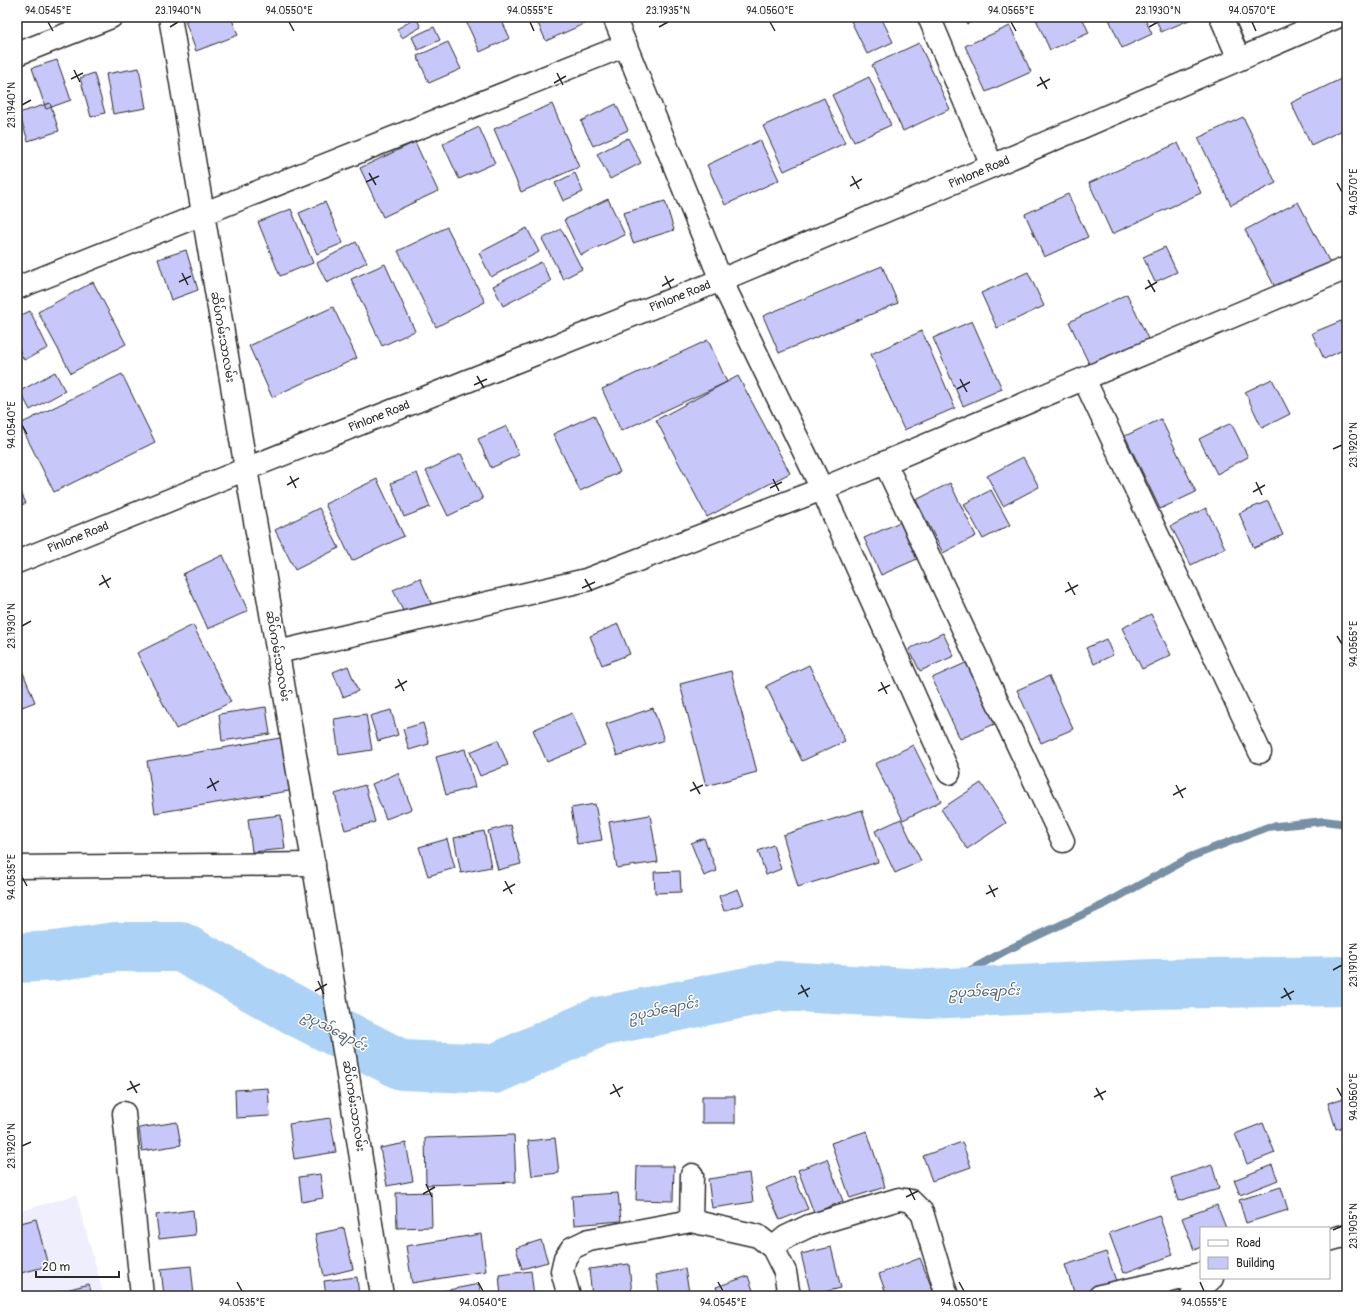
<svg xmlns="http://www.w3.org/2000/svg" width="1364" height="1313" font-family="Pangolin,'Noto Sans Myanmar',sans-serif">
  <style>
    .built { fill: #eeeefd }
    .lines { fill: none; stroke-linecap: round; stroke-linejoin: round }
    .stream { stroke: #7890a5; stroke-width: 8 }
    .river { stroke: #acd3f6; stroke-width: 50 }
    .building { fill: #c8c7f9; stroke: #2b2b2b }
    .street-casing { stroke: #2b2b2b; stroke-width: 25 }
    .secondary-casing { stroke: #2b2b2b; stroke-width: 25 }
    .street { stroke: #fff; stroke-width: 22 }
    .secondary { stroke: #fff; stroke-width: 22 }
    .ticks { fill: none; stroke: #2b2b2b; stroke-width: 1.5 }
    .labels { text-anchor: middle; stroke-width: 3; stroke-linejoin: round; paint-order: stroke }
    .street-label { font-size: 12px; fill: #2b2b2b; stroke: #fff }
    .water-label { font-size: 13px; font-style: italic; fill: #525d68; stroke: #fff }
    .neatline { fill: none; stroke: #2b2b2b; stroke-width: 1.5 }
    .ticks-label { font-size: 10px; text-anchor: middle; fill: #2b2b2b }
  </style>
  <rect width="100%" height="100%" fill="#fff"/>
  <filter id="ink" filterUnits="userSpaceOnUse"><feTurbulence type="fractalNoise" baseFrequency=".025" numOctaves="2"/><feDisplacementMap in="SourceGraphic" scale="8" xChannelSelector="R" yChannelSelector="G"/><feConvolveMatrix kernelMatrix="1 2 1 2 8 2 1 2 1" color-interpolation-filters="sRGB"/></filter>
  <g filter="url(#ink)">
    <!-- built -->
    <path class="built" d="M76,1195L104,1296H17V1212Z"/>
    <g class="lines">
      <!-- stream -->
      <path class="stream" d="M927,994L1005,951L1105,904L1190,857L1268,827L1324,821L1347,824"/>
      <!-- river -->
      <path class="river" d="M17,958L55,956L115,947H181L300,1013L402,1065L494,1069L599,1022L778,986L927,994L1153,984L1347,981"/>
    </g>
    <!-- building -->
    <path class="building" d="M196,17H231L238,35L196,51L185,21Z
      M464,17H500L510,38L480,52Z
      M535,17H583L586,23L546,41Z
      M849,17H881L893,42L867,54Z
      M964,17H982L967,24Z
      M1035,17H1082L1089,33L1050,50Z
      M1108,17H1144L1152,34L1122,48Z
      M1155,17H1196L1161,32Z
      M416,18L421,27L402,38L397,29Z
      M1010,26L1031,72L986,92L965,46Z
      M434,27L440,40L418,50L412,37Z
      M448,42L461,69L429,83L417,56Z
      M919,43L950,109L903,131L872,65Z
      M57,60L71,100L46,109L32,68Z
      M139,68L146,108L113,114L106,74Z
      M94,73L105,113L91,117L80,78Z
      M1347,76V128L1311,145L1291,103Z
      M869,77L891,125L854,142L832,95Z
      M824,98L845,143L784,171L763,126Z
      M50,103L59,131L28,141L19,113Z
      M552,104L579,167L521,192L494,129Z
      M616,104L628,130L593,146L581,121Z
      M1243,117L1276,183L1231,205L1198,138Z
      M479,127L495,163L459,179L443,144Z
      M628,138L641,163L610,179L597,154Z
      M760,140L779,180L725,205L707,165Z
      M415,142L438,191L383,217L360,168Z
      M1178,143L1201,193L1112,234L1089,183Z
      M575,173L583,192L563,201L555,183Z
      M1068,194L1088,237L1044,257L1025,214Z
      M608,199L625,235L581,255L564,220Z
      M665,201L674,230L633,243L623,213Z
      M325,202L343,243L317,254L299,213Z
      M1298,202L1330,263L1277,291L1245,230Z
      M291,209L313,263L280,276L258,222Z
      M1347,215V226L1343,217Z
      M447,227L485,302L436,327L398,251Z
      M527,228L539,252L491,277L479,253Z
      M561,229L582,269L563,279L542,239Z
      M356,242L367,262L327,283L317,263Z
      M1165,247L1177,272L1155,282L1143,257Z
      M186,250L198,290L171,300L158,259Z
      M541,262L551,281L503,306L493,286Z
      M385,264L415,331L382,346L351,279Z
      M882,266L898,303L779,353L763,316Z
      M1028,272L1044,306L997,328L981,293Z
      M93,282L126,344L71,373L38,312Z
      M1127,294L1150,343L1092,370L1069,322Z
      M333,307L357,358L272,397L249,346Z
      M30,311L48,348L24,360L17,345V317Z
      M972,321L1002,389L963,406L933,338Z
      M1341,321L1347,333V348L1324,359L1312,333Z
      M922,331L955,408L904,430L871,354Z
      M708,340L727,382L621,431L602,389Z
      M17,354L21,362L17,364Z
      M55,372L65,391L30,410L20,391Z
      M122,374L155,442L54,492L20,424Z
      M738,376L790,473L707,517L656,420Z
      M1272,379L1290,414L1262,428L1245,392Z
      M594,415L620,472L580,491L553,434Z
      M1161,419L1196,492L1160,509L1125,436Z
      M1231,423L1248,457L1217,474L1199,439Z
      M507,426L519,455L491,468L478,439Z
      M461,454L483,499L448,516L426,471Z
      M1023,457L1039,487L1003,506L987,476Z
      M417,473L430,507L404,517L391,483Z
      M377,479L404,536L352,561L325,504Z
      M950,483L976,536L943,553L916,500Z
      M17,485L26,503L17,507Z
      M991,490L1010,525L983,539L964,504Z
      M1268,501L1283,535L1254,548L1239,513Z
      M319,508L339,548L295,570L275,530Z
      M1206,508L1225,548L1191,565L1171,526Z
      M900,522L917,559L881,575L864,538Z
      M223,555L248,611L208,629L183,574Z
      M420,578L432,605L406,617L393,590Z
      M1151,614L1171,655L1142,669L1122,628Z
      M618,624L630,654L602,665L590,636Z
      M193,625L231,702L176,729L137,653Z
      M943,633L954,656L920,671L909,649Z
      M1106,639L1113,655L1094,664L1086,648Z
      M17,658L35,702L17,709Z
      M970,661L997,723L960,739L932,678Z
      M809,665L845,741L802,761L766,686Z
      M348,666L358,691L343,697L333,672Z
      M731,671L757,772L706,786L680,684Z
      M1049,676L1073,729L1041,743L1017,690Z
      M266,707L270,734L222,741L219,714Z
      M653,708L664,740L617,756L606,724Z
      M391,710L398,735L378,741L370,716Z
      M572,713L586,746L547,762L533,730Z
      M366,714L372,750L339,755L334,719Z
      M423,723L429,744L409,750L403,729Z
      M286,737L295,790L155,813L147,761Z
      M498,740L508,765L480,776L470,752Z
      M913,745L941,801L903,820L875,764Z
      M465,749L475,787L446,795L436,757Z
      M398,773L412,809L386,819L372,784Z
      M981,783L1006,823L967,849L941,809Z
      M365,785L375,822L345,830L335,794Z
      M595,804L602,840L577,844L571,808Z
      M862,810L878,862L798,887L783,835Z
      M281,815L285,849L252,852L248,819Z
      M650,815L658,862L617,868L609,822Z
      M901,819L921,861L895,873L875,831Z
      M511,825L521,864L498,870L488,831Z
      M484,831L491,867L461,873L454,838Z
      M704,838L717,871L704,876L691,843Z
      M447,839L455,868L428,876L419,847Z
      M773,845L781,869L766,875L758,851Z
      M680,871L681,892L655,893L654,872Z
      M738,889L744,904L724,911L719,896Z
      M268,1088L270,1116L236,1118L235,1090Z
      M702,1096H735V1123H702Z
      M1347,1097V1126L1336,1129L1328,1103Z
      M330,1118L336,1152L294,1159L289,1124Z
      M177,1122L181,1145L142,1151L139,1128Z
      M1263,1123L1275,1153L1247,1164L1235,1134Z
      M867,1131L885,1187L850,1198L831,1143Z
      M514,1135L516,1182L426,1185L425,1138Z
      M555,1138L559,1173L532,1176L528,1141Z
      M962,1142L971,1167L932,1181L923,1156Z
      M406,1143L413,1181L387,1186L380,1148Z
      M827,1159L843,1201L814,1213L798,1170Z
      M1212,1165L1219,1189L1178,1201L1171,1178Z
      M1272,1165L1278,1180L1240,1195L1234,1180Z
      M637,1166H674L673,1201L636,1200Z
      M749,1173L753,1202L712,1208L708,1179Z
      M320,1174L323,1198L302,1202L299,1177Z
      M794,1176L808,1209L780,1220L766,1188Z
      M1281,1187L1288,1210L1246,1223L1239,1200Z
      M431,1192L432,1227L397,1228L396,1193Z
      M618,1193L621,1221L574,1225L572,1196Z
      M1217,1205L1226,1228H1201V1247L1194,1250L1182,1218Z
      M193,1210L195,1235L159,1239L156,1215Z
      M1159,1215L1173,1255L1124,1273L1109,1233Z
      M36,1219L48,1266L17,1274V1224Z
      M344,1228L353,1269L324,1276L315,1234Z
      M481,1234L486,1271L412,1283L406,1246Z
      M541,1240L548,1262L522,1269L516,1248Z
      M831,1247L841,1288L811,1295L801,1254Z
      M1106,1252L1116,1281L1075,1295L1065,1265Z
      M920,1258L935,1296H887L879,1274Z
      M629,1264L632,1295L592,1296L589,1269Z
      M191,1266L194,1296H164L161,1269Z
      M685,1269L689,1292L660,1296L656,1275Z
      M531,1271L534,1296H501L499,1275Z
      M748,1276L755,1296H719L716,1287Z
      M357,1277L359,1296H326L324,1281Z
      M89,1284L92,1296H43Z
      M479,1284L481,1296H418Z"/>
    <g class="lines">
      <defs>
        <path id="street" d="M170,17L246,469
          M614,17L721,280L822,489L949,773
          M929,17L992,166
          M1221,17L1239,59
          M17,54L111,17
          M17,288L626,45
          M1084,379L1260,752
          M885,463L1063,841
          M278,652L586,580L822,489L1347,268
          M17,867L314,864
          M124,1113L142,1296
          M692,1175L691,1221L758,1236L773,1248L785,1272L789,1296
          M1329,1240L1347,1235
          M773,1248L786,1237L809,1226L899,1199L911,1201L922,1212L947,1296
          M569,1296L562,1271L565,1258L572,1248L589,1240L691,1221
          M1100,1296L1201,1274
          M1192,1296L1212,1278"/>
        <path id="secondary" d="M246,469C294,744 341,1020 382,1296
          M17,562L246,469L721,280L992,166L1337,17"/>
      </defs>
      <!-- street casing -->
      <use href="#street" class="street-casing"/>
      <!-- secondary casing -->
      <use href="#secondary" class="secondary-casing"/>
      <!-- street -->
      <use href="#street" class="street"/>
      <!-- secondary -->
      <use href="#secondary" class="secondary"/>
    </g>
  </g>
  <!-- ticks -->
  <path class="ticks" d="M48,22L53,31M289,22L294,31M530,22L534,31M770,22L775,31M1011,22L1016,31M1252,22L1256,31M170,27L178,22M659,27L668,22M1149,27L1158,22M74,70L80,82M557,73L563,85M1040,77L1047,89M71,79L83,73M554,83L566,76M1037,86L1050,79M22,105L31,100M369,173L376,185M852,176L859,189M366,182L379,176M1337,183L1342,192M850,186L862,179M182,273L188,285M665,276L671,288M1148,280L1155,292M179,282L191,276M662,286L674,279M1145,289L1157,282M477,376L484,388M960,379L967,392M474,385L487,379M957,389L970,382M22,425L27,434M1333,449L1342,445M290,476L296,488M773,479L779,491M1256,482L1262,495M287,485L299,478M770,488L782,482M1253,492L1265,485M102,575L109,588M585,579L592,591M1068,582L1075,595M99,585L111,578M582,588L595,582M1065,592L1078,585M22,626L31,621M1337,636L1342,644M398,679L404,691M881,682L887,694M395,688L407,681M878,691L890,685M210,778L216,791M693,782L700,794M1176,785L1183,798M207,788L219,781M690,791L703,785M1173,795L1186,788M22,877L27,886M505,881L512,894M989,885L995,897M503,891L515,884M986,894L998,888M1333,970L1342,965M318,981L324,994M801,985L808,997M1284,988L1291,1000M315,991L327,984M798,994L810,988M1281,998L1294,991M130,1081L137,1093M613,1084L620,1097M1096,1088L1103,1100M1337,1088L1342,1097M127,1090L140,1084M610,1094L623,1087M1094,1097L1106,1091M22,1146L31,1142M426,1184L432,1197M909,1188L915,1200M423,1194L435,1187M906,1197L918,1191M1333,1230L1342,1226M237,1282L242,1291M478,1282L483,1291M718,1282L723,1291M959,1282L964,1291M1200,1282L1204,1291"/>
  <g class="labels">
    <!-- street labels -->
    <g class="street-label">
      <text transform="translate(979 172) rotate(-23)" y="4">Pinlone Road</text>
      <text transform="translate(680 296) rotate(-22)" y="4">Pinlone Road</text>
      <text transform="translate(223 337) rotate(80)" y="4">ဆိပ်ကမ်းသာလမ်း</text>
      <text transform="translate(379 416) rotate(-22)" y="4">Pinlone Road</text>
      <text transform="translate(78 537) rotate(-22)" y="4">Pinlone Road</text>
      <text transform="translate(278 656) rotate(80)" y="4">ဆိပ်ကမ်းသာလမ်း</text>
      <text transform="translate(354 1106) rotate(81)" y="4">ဆိပ်ကမ်းသာလမ်း</text>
    </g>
    <!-- water labels -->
    <g class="water-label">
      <text transform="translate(984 991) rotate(-2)" y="5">ဥပုသ်ချောင်း</text>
      <text transform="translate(663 1009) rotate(-12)" y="5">ဥပုသ်ချောင်း</text>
      <text transform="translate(335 1030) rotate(28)" y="5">ဥပုသ်ချောင်း</text>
    </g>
  </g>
  <!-- margin -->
  <rect width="1364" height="1313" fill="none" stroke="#fff" stroke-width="44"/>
  <!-- legend -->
  <rect x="1200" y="1227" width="130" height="52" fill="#ffffff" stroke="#aaaaaa"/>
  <rect x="1208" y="1240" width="20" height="6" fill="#ffffff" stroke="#aaaaaa"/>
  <text x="1236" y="1247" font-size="12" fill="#2b2b2b">Road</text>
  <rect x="1208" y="1257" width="20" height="12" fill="#c8c7f9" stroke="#aaaaaa"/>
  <text x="1236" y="1267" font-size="12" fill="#2b2b2b">Building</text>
  <!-- scale -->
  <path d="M36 1271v6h83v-6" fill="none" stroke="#2b2b2b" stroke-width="2"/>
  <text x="42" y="1271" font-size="12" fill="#2b2b2b" stroke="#ffffff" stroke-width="3" paint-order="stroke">20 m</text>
  <rect x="22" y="22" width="1320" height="1269" class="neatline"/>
  <g class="ticks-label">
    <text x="48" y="14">94.0545°E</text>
    <text x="178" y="14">23.1940°N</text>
    <text x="289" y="14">94.0550°E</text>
    <text x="530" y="14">94.0555°E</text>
    <text x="668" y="14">23.1935°N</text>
    <text x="770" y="14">94.0560°E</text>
    <text x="1011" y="14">94.0565°E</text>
    <text x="1158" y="14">23.1930°N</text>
    <text x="1252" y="14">94.0570°E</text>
    <text transform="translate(11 105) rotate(-90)" y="4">23.1940°N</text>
    <text transform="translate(1353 192) rotate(-90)" y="4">94.0570°E</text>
    <text transform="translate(11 425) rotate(-90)" y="4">94.0540°E</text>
    <text transform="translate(1353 445) rotate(-90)" y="4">23.1920°N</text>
    <text transform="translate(11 626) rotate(-90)" y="4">23.1930°N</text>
    <text transform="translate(1353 644) rotate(-90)" y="4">94.0565°E</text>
    <text transform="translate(11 877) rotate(-90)" y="4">94.0535°E</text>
    <text transform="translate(1353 965) rotate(-90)" y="4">23.1910°N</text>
    <text transform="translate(1353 1097) rotate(-90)" y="4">94.0560°E</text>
    <text transform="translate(11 1146) rotate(-90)" y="4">23.1920°N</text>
    <text transform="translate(1353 1226) rotate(-90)" y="4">23.1905°N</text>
    <text x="242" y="1306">94.0535°E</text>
    <text x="483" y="1306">94.0540°E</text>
    <text x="723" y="1306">94.0545°E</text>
    <text x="964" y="1306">94.0550°E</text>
    <text x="1204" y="1306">94.0555°E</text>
  </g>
</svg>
